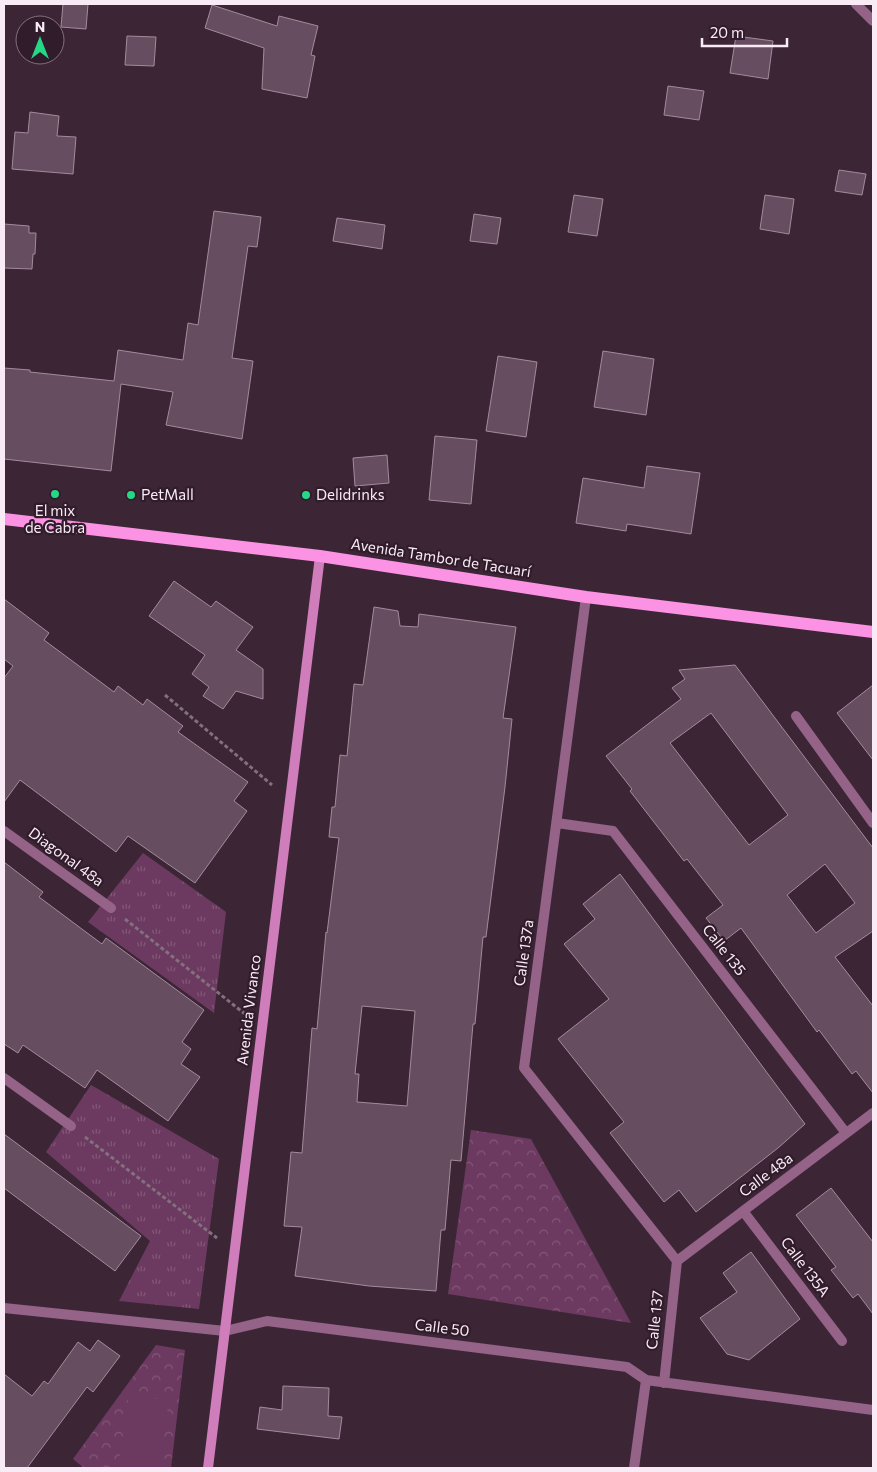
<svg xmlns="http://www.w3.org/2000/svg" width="877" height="1472" font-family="Commissioner,sans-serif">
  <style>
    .grass { fill: url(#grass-tufts) }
    .park { fill: url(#park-crowns) }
    .garden { fill: #6c3a60 }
    .building { fill: #664e60; stroke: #a58a9d; fill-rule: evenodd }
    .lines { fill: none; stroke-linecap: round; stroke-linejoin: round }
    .path { stroke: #83707e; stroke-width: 3; stroke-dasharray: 4 2.5; stroke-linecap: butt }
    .street { stroke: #956288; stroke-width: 10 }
    .secondary { stroke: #cf7dbb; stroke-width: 10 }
    .primary { stroke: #fc92e3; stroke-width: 12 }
    .poi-dot { fill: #24d886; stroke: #311c2c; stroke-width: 2 }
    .labels { text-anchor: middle; stroke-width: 4.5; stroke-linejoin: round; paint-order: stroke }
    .poi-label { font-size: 15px; fill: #f9ebf5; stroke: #311c2c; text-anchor: start }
    .street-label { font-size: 15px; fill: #f9ebf5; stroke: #311c2c }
  </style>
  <defs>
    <pattern id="grass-tufts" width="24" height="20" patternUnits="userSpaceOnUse" patternTransform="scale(1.25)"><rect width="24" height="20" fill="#6c3a60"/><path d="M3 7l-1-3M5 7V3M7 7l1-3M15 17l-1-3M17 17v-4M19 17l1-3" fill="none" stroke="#825777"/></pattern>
    <pattern id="park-crowns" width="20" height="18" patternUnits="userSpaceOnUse" patternTransform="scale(1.25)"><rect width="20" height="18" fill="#6c3a60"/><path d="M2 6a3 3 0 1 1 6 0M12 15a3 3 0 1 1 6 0" fill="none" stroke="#825777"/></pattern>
  </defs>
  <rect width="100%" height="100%" fill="#3c2636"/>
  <!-- grass -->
  <path class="grass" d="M143,853L226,912L214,1013L88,922Z
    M91,1085L219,1159L199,1309L119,1301L150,1241L46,1152Z"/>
  <!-- park -->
  <path class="park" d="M471,1130L531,1139L631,1323L448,1294Z
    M156,1345L185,1350L171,1468H84L73,1459Z"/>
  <!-- garden -->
  <path class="garden" d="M129,1395L169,1400L159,1468H118Z"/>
  <!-- building -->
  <path class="building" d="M63,4H88L86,29L61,27Z
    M212,5L277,26L279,16L318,26L311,55L315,56L307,98L262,89L264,48L205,28Z
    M127,36L156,37L154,66L125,65Z
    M736,36L773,41L768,79L730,73Z
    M668,86L704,91L699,120L664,115Z
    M30,112L59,116L57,136L76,137L73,174L12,169L15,132L28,133Z
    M839,170L866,174L862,195L835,191Z
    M574,195L603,199L597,236L568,232Z
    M765,195L794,199L789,234L760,229Z
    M214,211L261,217L257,247L248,246L232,358L253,361L242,439L166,425L173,392L121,384L111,471L4,459V368L30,370V372L114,381L118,350L183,360L188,323L198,325Z
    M474,214L501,218L497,244L470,241Z
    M337,218L385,225L382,249L333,241Z
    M4,224L29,226V233H36L35,254H33L32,269L4,268Z
    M603,351L654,359L646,415L594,407Z
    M498,356L537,362L526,437L486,431Z
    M435,436L477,440L471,504L429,500Z
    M387,455L389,483L355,486L353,458Z
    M647,466L700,473L691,534L627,524L626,531L576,523L583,478L644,488Z
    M174,581L211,607L216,601L253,627L236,650L263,669V699L236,691L223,709L203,696L209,687L192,674L205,655L149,616Z
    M4,599L49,633L44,640L114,692L118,686L143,705L147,699L183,726L178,732L248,782L234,801L247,811L195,883L128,836L116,852L20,780L4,802V678L13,666L4,659Z
    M374,607L398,611L400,626L418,627L419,614L516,627L503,718L512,719L505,787L486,937H483L475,1024H473L461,1161L451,1160L445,1230H441L436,1291L369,1286L295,1276L302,1227L284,1226L291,1152L302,1153L312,1028L317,1029L326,932L327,933L339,838L329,837L332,807H335L340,755L347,756L354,684L363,685ZM362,1006L415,1011L407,1106L357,1102L359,1074H355Z
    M735,665L873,848V931L835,957L873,1006V1093L856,1071L852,1074L819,1030L817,1032L741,928L724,941L706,918L723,905L687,859L684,861L630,791L632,789L606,756L681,699L672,688L685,679L679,670ZM711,713L788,815L749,845L670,743ZM825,864L855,903L816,933L787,895Z
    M873,685V760L837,713Z
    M4,862L43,892L39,897L102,944L106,938L204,1010L182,1042L191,1049L181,1064L200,1077L168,1121L97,1070L85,1088L23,1045L18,1053L4,1044Z
    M620,874L805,1124L778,1148L696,1212L679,1190L664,1202L610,1133L624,1122L558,1039L609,999L564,944L595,919L583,904Z
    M4,1134L141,1236L115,1271L4,1188Z
    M831,1188L873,1242V1314L858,1294L853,1298L831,1270L836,1267L796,1215Z
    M751,1252L800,1319L749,1360L727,1354L700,1318L737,1292L723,1273Z
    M98,1340L120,1356L93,1392L87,1387L27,1468H4V1374L32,1396L44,1381L48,1384L78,1342L90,1351Z
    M283,1386L329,1388L328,1416L342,1417L339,1439L257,1429L260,1407L282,1410Z"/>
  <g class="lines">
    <!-- path -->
    <path class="path" d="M165,695L272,785
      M125,919L245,1014
      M85,1137L217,1238"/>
    <!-- street -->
    <path class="street" d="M856,4L873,21
      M586,597L524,1068L677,1261
      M796,716L873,823
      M557,823L613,831L846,1133
      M4,831L111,908
      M4,1078L71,1126
      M743,1211L842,1341
      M677,1261L873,1113
      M4,1308L225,1331L267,1321L627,1367L646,1380L873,1410
      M664,1383L677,1261
      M634,1468L646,1380"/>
    <!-- secondary -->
    <path class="secondary" d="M208,1468L320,556"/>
    <!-- primary -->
    <path class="primary" d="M4,519L320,556L586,597L873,632"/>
  </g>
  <!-- markers -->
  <g class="poi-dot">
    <circle cx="55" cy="494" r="5"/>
    <circle cx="131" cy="495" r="5"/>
    <circle cx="306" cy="495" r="5"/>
  </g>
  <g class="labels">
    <!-- poi labels -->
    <g class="poi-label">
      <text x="141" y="500">PetMall</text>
      <text x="316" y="500">Delidrinks</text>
      <text x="55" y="516" text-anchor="middle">El mix<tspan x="55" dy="17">de Cabra</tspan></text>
    </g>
    <!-- street labels -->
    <g class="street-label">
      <text transform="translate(441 558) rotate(9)" y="5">Avenida Tambor de Tacuarí</text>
      <text transform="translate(66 857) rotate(36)" y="5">Diagonal 48a</text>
      <text transform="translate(724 950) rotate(52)" y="5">Calle 135</text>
      <text transform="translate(524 953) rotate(-82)" y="5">Calle 137a</text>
      <text transform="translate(249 1010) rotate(-83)" y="5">Avenida Vivanco</text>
      <text transform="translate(766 1175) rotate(-37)" y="5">Calle 48a</text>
      <text transform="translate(805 1267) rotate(53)" y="5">Calle 135A</text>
      <text transform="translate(655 1320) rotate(-84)" y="5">Calle 137</text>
      <text transform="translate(442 1328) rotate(7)" y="5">Calle 50</text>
    </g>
  </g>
  <!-- border -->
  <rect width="877" height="1472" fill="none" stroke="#f9ebf5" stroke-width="10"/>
  <!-- north arrow -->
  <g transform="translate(40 40)"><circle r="24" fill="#311c2c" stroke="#816f7c"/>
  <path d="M0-4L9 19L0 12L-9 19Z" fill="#24d886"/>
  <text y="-8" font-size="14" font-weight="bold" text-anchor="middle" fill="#f9ebf5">N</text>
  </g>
  <!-- scale -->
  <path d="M702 38v8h85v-8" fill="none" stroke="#f9ebf5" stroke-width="2.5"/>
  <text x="710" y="38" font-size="15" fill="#f9ebf5" stroke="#311c2c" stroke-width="4" paint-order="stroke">20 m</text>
</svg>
